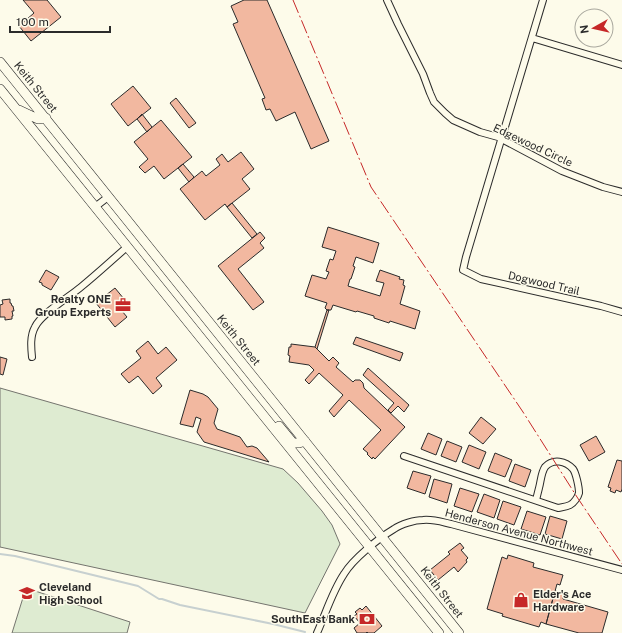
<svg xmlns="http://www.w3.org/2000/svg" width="622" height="633" font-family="'Public Sans',sans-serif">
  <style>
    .green { fill: #deebd1; stroke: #74746e }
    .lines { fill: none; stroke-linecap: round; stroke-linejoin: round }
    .stream { stroke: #c7d0d0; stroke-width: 2 }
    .building { fill: #f2b8a0; stroke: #2b2b2b }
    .minor-casing { stroke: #2b2b2b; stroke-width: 8 }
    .primary-casing { stroke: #2b2b2b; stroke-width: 10 }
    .minor { stroke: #fdfbea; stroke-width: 6 }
    .primary { stroke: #fdfbea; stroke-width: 9 }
    .power { stroke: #c62828; stroke-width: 1; stroke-dasharray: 14 3 2 3; stroke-linecap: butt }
    .labels { text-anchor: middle; stroke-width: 3; stroke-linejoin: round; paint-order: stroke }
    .street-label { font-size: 11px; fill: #2b2b2b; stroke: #fdfbea }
    .poi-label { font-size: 11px; font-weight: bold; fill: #2b2b2b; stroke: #fdfbea; text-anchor: end }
  </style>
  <rect width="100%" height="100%" fill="#fdfbea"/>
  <!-- green -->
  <path class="green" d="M0,388L283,469L298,483L322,511L332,525L340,544L305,613L0,547Z
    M26,588L130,622L127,633H12Z"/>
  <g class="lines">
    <!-- stream -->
    <path class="stream" d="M0,554L15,556L138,586L159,599H162L180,605L273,624L305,632"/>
  </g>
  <!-- building -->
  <path class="building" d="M23,0H47L61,17L31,41L19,26L34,13Z
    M244,0H267L329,141L311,149L295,112L276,121L270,109L266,110L262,99L265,98L233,24L238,22L231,6Z
    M133,86L151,108L128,126L111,104Z
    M176,98L196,123L189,128L170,103Z
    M142,114L152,127L147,132L137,119Z
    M161,120L192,157L164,179L154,166L145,173L139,167L148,159L134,142Z
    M241,152L254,169L242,179L250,189L227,207L225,204L205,220L180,189L202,171L206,176L220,165L216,159L222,154L228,162Z
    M183,164L194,177L189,182L178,168Z
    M232,203L257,234L252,238L227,207Z
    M328,227L379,243L373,263L356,257L353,266L355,267L351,279H350L348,286L380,296L384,283L376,281L380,270L400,277L399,279L404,280L403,285L405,286L400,304L420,311L415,329L390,321L389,323L374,318V316L357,311L356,312L333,305L331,310H327L325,308L327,303L305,296L312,275L326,279L329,272L326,271L330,259L333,260L336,251L322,247Z
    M260,232L265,238L260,243L264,248L238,269L264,302L253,310L218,266Z
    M46,270L59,277L51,290L42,285V283L39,282Z
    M115,288L124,299L117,305L127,317L115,327L96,303Z
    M10,299V303H11L12,306H13L14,311H12L13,316H12V319L5,320V317H0V305L3,304L2,300Z
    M327,310H329L317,349L315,347Z
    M356,337L403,353L400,361L353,344Z
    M148,341L158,354L166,347L177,360L156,378L162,386L153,394L138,376L129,383L121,374L141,358L136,351Z
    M291,344L315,347L329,361L333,357L339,363L336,367L353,382L355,380H360L363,383L364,388L405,427L375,459L373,457L372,459L367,454L368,453L363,449L381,430L349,400L334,417L329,411L343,395L319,373L309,384L305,380L314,370L309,365L289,362L290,356L288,355L289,347H291Z
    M0,357L7,359L3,375L0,374Z
    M368,368L409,405L404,412L398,406L391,413L388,410L394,403L363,375Z
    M190,390L203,394L208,397L218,409L214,423L217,429L240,437L247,447L252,446L257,448L269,462L204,442L197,432L201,419L196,417L193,427L180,424Z
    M481,417L496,429L483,444L469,433Z
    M428,433L442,439L436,455L421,449Z
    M596,436L605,452L589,461L580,445Z
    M447,441L462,447L456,462L441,456Z
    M469,445L486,452L479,469L462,462Z
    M495,453L512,460L505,477L488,471Z
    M617,460L622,461V489L621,492L616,490L615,493L610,491L611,488L608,487Z
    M515,464L531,470L525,487L509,481Z
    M413,471L431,476L425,494L407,488Z
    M434,479L452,484L447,503L429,497Z
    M460,488L479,494L472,512L454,506Z
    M484,494L500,500L494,518L477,512Z
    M503,501L521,507L514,525L497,519Z
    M527,511L546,517L540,535L521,529Z
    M550,516L567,521L562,539L545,534Z
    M460,543L464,548L461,550L468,558L466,560L467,562L458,572L454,567L438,580L430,570L450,554L448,552Z
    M508,555L534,563L533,567L563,575L560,585L557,584L546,624L541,622L539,627L502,616L503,614L487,609L502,557L507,559Z
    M555,591L564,593L563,599L608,612L602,633H579L546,624Z
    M366,606L382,626L374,633H368L367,632L366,633H357L354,628L360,623L354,616L357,614L355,612L360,608L362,610Z"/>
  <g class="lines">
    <defs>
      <path id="minor" d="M387,0L398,24L423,74L430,93L434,102L445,113L453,120L480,132L498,137L562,171L603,187L622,192
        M543,0L466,257L463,270L481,279L601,306L622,312
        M532,38L622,65
        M95,207L108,197
        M32,357C31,347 30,336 35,327C41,314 69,297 81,287C97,274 112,260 127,247
        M404,456L558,508C562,507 566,507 570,505C574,503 578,497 579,493C579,487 576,473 573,469C566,461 553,458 545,467C541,473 541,481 539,488C538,492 537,496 536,500
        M317,633C326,613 332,592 344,574C353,559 379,538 394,529C401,524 415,520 423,520C433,519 442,522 451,524L622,570"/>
      <path id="primary" d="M0,62L459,633
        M0,89L439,633
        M19,110L38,119L46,118
        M279,426L293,443H299L305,441"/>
    </defs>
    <!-- minor casing -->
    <use href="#minor" class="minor-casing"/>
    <!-- primary casing -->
    <use href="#primary" class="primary-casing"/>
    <!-- minor -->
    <use href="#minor" class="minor"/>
    <!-- primary -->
    <use href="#primary" class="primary"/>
    <!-- power -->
    <path class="power" d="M293,0L371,187L523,412L577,497L622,564"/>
  </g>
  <!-- icons -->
  <defs>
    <symbol id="office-bare" viewBox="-9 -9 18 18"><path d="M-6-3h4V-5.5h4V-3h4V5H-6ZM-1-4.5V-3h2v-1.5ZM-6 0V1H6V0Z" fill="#c62828" stroke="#fdfbea" stroke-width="2.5" paint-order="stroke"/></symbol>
    <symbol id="school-bare" viewBox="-9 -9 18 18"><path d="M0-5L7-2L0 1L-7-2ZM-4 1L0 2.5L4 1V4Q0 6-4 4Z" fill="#c62828" stroke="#fdfbea" stroke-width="2.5" paint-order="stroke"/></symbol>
    <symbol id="shop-bare" viewBox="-9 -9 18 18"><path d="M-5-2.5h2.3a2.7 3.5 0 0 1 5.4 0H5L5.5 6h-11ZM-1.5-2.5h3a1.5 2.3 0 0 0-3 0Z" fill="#c62828" stroke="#fdfbea" stroke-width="2.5" paint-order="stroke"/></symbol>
    <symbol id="bank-bare" viewBox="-9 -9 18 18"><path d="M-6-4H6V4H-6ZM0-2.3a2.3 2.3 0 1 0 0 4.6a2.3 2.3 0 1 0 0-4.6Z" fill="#c62828" stroke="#fdfbea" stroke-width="2.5" paint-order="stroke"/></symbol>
  </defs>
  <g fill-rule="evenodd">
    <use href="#office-bare" x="112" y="294" width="22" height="22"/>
    <use href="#school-bare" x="16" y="582" width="22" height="22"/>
    <use href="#shop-bare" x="510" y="589" width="22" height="22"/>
    <use href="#bank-bare" x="356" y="608" width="22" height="22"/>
  </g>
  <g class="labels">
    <!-- street labels -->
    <g class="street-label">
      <text transform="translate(36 87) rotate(51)" y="4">Keith Street</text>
      <text transform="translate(533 145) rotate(25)" y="4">Edgewood Circle</text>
      <text transform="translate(544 283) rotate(13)" y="4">Dogwood Trail</text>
      <text transform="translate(239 340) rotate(51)" y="4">Keith Street</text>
      <text transform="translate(519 532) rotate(15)" y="4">Henderson Avenue Northwest</text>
      <text transform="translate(442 592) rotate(52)" y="4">Keith Street</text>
    </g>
    <!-- poi labels -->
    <g class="poi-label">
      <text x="111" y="303">Realty ONE<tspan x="111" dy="13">Group Experts</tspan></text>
      <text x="39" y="591" text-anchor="start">Cleveland<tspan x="39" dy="13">High School</tspan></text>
      <text x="533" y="598" text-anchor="start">Elder's Ace<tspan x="533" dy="13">Hardware</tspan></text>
      <text x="355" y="623">SouthEast Bank</text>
    </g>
  </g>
  <!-- north arrow -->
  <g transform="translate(594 28) rotate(262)"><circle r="19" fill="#fdfbea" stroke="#a9a89e"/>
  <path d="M0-3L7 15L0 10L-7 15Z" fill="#c62828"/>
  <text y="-6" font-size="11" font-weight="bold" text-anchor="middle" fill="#2b2b2b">N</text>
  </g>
  <!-- scale -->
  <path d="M10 26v6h100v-6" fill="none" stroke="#2b2b2b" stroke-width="2"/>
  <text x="16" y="26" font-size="12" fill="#2b2b2b" stroke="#fdfbea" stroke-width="3" paint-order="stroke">100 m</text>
</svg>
